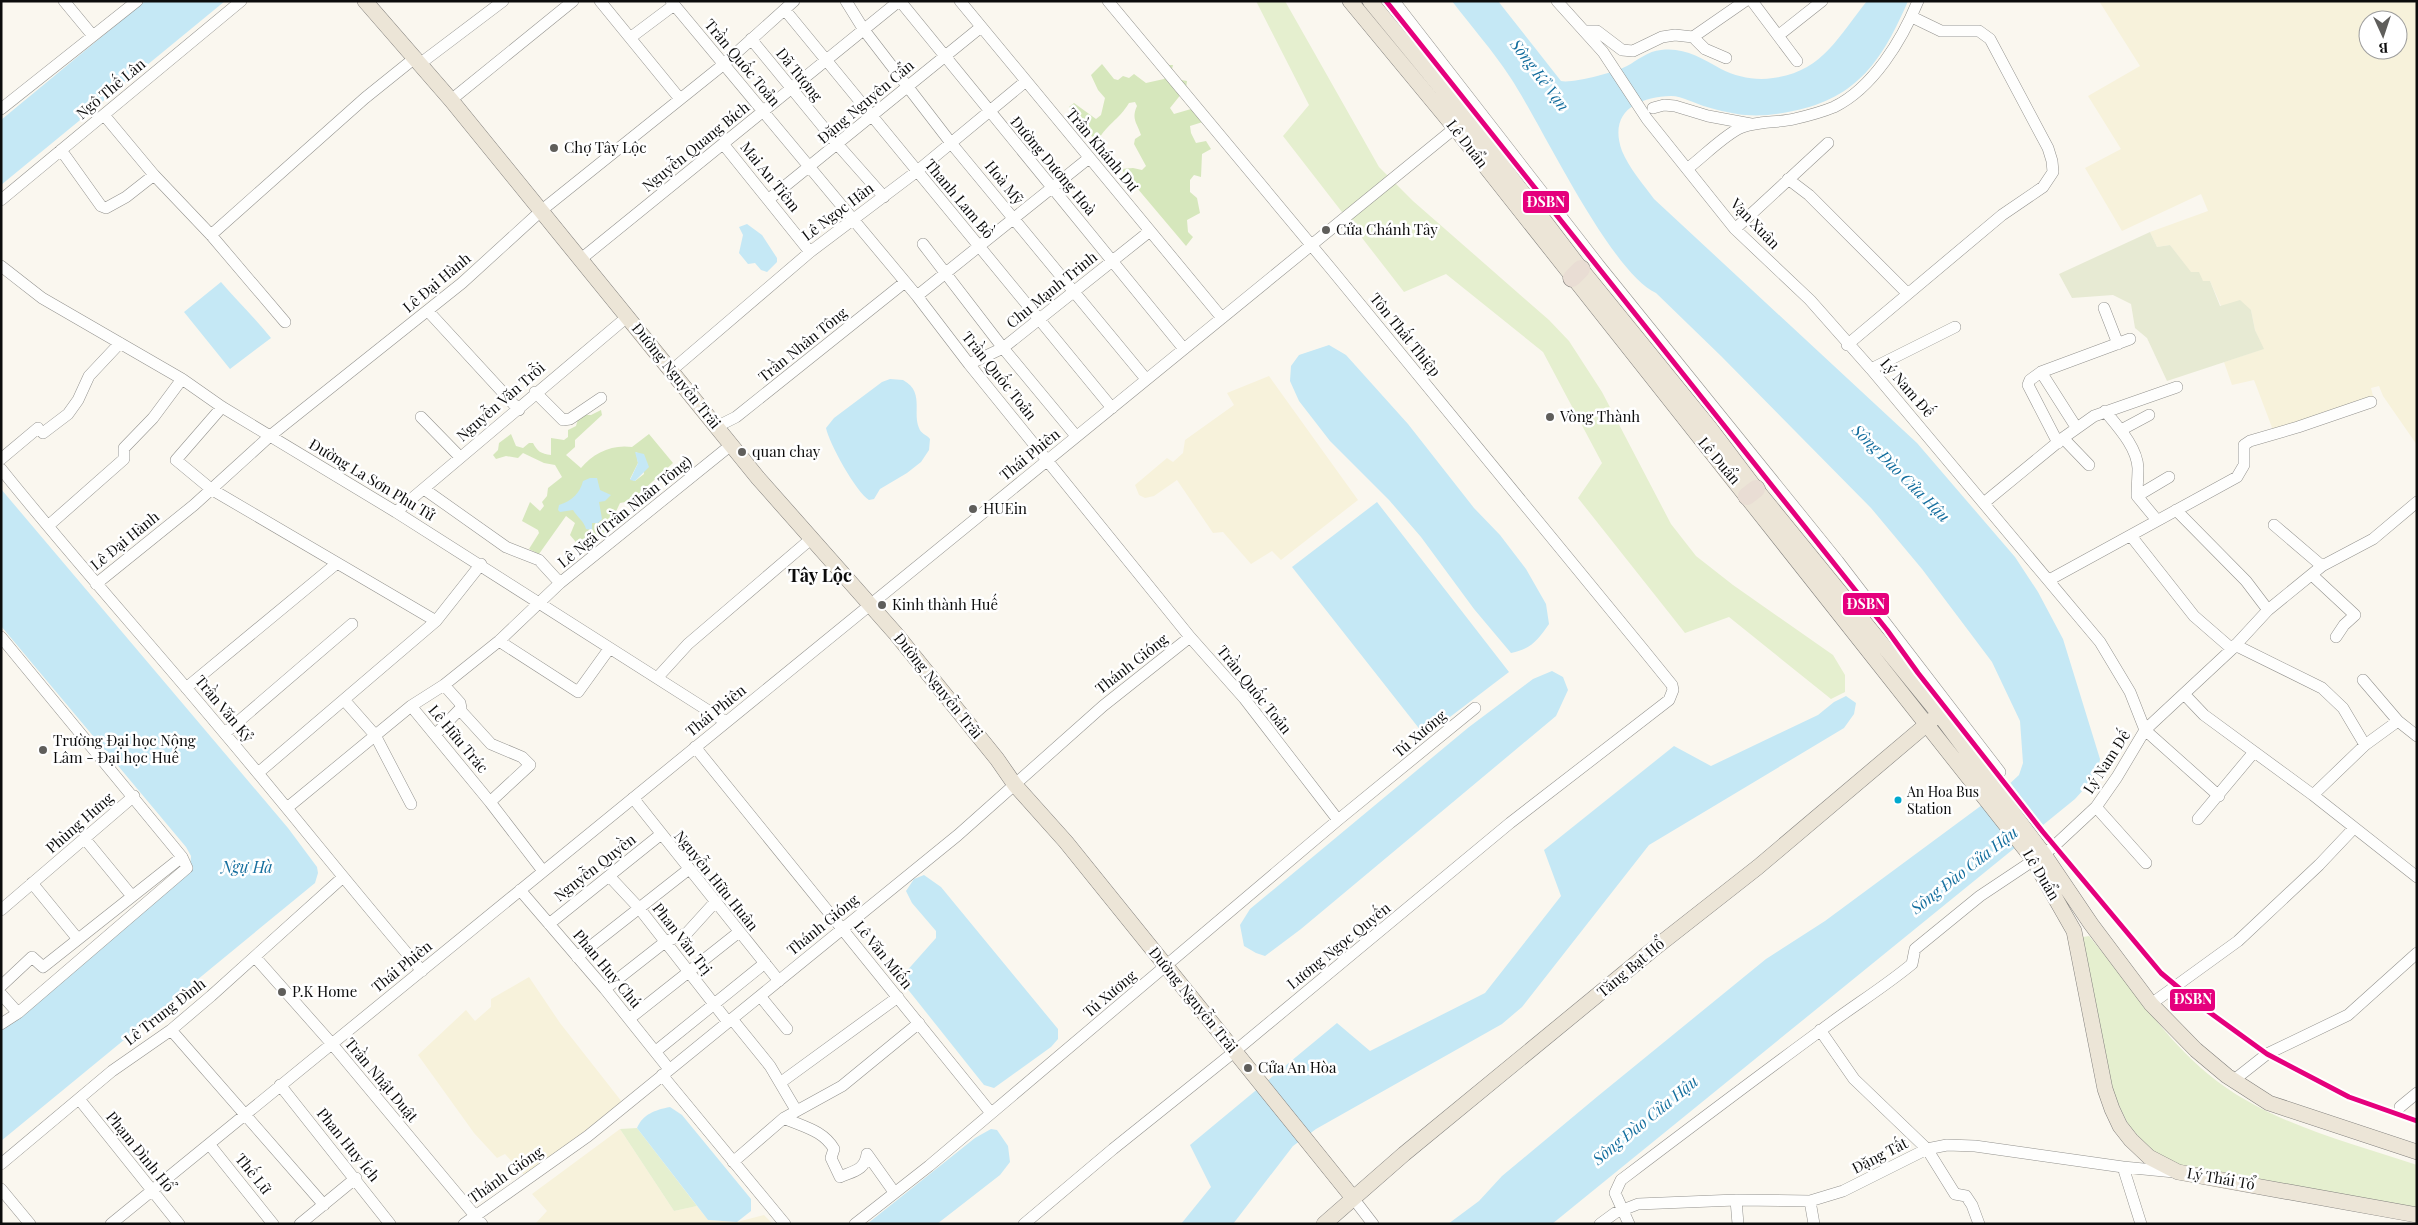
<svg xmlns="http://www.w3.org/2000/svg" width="2418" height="1225" font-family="'Playfair Display',serif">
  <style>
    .farmland { fill: #f7f2db; fill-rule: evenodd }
    .green { fill: #e5efcf }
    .forest { fill: #d6e7bc; fill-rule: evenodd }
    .cemetery { fill: #e7ead3 }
    .water { fill: #c5e8f5 }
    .pier { fill: #faf7ef }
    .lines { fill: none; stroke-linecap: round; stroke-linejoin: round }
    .minor-casing { stroke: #93928e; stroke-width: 12 }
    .major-casing { stroke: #807f7c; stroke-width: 16 }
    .highway-casing { stroke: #807f7c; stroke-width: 19 }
    .minor { stroke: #fefefd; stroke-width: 11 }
    .major { stroke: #ece5d7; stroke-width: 15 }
    .highway { stroke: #e9ddd4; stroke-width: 18 }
    .rail-1-casing { stroke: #fff; stroke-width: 9 }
    .rail-1 { stroke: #e5007d; stroke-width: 5 }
    .poi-dot { fill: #5f5e5b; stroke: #fff; stroke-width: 2 }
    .bus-dot { fill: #00a9ce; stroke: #fff; stroke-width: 2 }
    .labels { text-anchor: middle; stroke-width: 5; stroke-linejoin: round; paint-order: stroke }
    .bus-label { font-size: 14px; fill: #0c0c0c; stroke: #fff; text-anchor: start }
    .street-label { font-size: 15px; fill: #0c0c0c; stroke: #fff }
    .poi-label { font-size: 15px; fill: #0c0c0c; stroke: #fff; text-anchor: start }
    .water-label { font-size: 16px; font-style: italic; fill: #146e9e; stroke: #fff }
    .quarter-label { font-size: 18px; font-weight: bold; fill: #0c0c0c; stroke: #fff }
    .line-badge { stroke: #fff; stroke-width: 2 }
    .badge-label { font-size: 14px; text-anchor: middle; font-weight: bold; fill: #fff }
  </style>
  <rect width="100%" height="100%" fill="#faf7ef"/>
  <!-- farmland -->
  <path class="farmland" d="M2099,1H2417V445L2383,396L2379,386L2371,388L2374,400L2273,430L2254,380L2232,385L2224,362L2263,349L2255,330L2251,310L2221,306L2210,281H2203L2191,273L2170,245L2157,247L2150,232L2208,211L2201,194L2122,231L2085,168L2121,149L2088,96L2140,66ZM2368,20H2398V50H2368Z
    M1269,376L1358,500L1281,560L1272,551L1251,564L1223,532L1213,533L1177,480L1154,496L1145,498L1139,495L1135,485L1167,458L1173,462L1183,453L1185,440L1234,405L1227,393Z
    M529,977L560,1023L622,1102L529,1180L505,1154L497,1158L474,1133L418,1055L466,1010L475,1021L491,1007V999Z
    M620,1129L674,1211L697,1206L708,1220L737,1222L764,1215L773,1224H535L547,1211L532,1194Z"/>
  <!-- green -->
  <path class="green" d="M1256,1H1285L1379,167L1413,201L1549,320L1569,341L1602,392L1671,524L1696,556L1733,585L1833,655L1845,675V692L1831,699L1729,617L1685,633L1578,498L1602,463L1543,352L1446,274L1404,292L1283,136L1309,105Z
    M2089,936C2128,982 2162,1036 2208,1074C2267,1123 2346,1141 2417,1165V1211L2186,1168L2157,1154L2140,1138L2128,1124L2118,1103L2112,1088L2081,941L2083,937Z
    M637,1128L697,1206L674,1211L620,1129Z"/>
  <!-- forest -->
  <path class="forest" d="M1102,64L1114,79L1118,80L1123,76L1129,78L1134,74L1146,83L1164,79L1169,73L1165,65H1173L1170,78L1187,81L1186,88L1170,108L1174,114L1191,109L1209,120L1190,126L1191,133L1196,143L1206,141L1211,149L1202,154L1201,177L1194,175L1190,180V192L1197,198L1200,213L1187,220L1188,232L1193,237L1186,246L1121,169L1133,168L1142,170L1146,166L1134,144L1135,139L1141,135C1137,123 1131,119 1137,106L1135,102L1129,103C1119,120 1105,125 1097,143L1069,107L1074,103L1096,119L1101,115L1105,98L1098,90L1091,75Z
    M572,410H577L583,415H591L601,410L602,415L575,440V447L566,455L581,468C593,453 612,444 632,447L649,434L673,463L631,501L620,503L613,518L614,523L605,537L588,540L580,547L570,535L575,523L566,516L539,554L529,549L539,533L538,530L522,521L530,502L540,511L544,506L542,502L547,496L548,488L562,477L555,465L544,463L523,453L518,458L506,456L496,459L493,455L498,450L499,443L511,434L516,446L523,448L529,443H533C537,451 541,454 551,455V438L564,440L568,437V430L576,426L578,419ZM636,452L641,455L644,474L635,481L630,479L638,463Z"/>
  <!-- cemetery -->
  <path class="cemetery" d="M2150,232L2157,247L2170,245L2191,272H2199L2203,281H2210L2220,306L2240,300L2251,310L2255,330L2264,349L2167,381L2147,338L2135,328L2131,304L2113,295L2072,298L2059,274Z"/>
  <!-- water -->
  <path class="water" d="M145,1H225L1,185V120Z
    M1452,1H1498L1561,81C1571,84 1616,72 1627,66C1638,60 1648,51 1661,50C1684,47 1701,58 1721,69C1737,77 1756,81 1773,78C1822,72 1838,37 1867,1H1908C1883,59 1858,98 1793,111C1775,115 1755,117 1737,114C1727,112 1716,110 1707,107C1696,104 1682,96 1671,96C1637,97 1608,112 1622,151C1629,168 1643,184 1654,199L1917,443L2015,557L2038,592L2063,639L2100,759C2098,775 2086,787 2075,799L1552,1224H1448L1479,1201L1502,1176L1598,1096L1766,959L1825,921L2005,788L2019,775L2023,763L2020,721L1992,662L1922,569L1871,508L1721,356L1656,293C1610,272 1542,125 1510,77C1493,51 1471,26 1452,1Z
    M747,224L762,235L777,258V262L767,272L761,270L755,263L748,264L739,253L743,235L739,227Z
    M221,282C237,301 255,318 271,338L230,369L184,312Z
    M1329,345L1346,355L1408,424L1474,508L1500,535L1526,569L1546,604L1549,624C1538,640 1531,649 1511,653L1474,609L1421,537L1389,500L1330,441L1299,401L1290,381L1291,366L1299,355Z
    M890,379L903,380C925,392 912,412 919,428C921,434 926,434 930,439L929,450L921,462L907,473L880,489L874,499L869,500C856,492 829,443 826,428L834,418L882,382Z
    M635,452L644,454L649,467L635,481L630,480L638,463Z
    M590,478H597L600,490L611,495L605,501L599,502L602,519L598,523H592V530L586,529C584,521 577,517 573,510L560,512L558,510L559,505C572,501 580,493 583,481Z
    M1,489L288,828L317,867L318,873L315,883L1,1141V1028L190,868L191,856L186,847L1,626Z
    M1377,502L1509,672L1425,736L1292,567Z
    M1552,671L1563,677L1568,690L1556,716L1301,929L1265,956L1256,953L1244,946L1240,925L1250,909L1469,727L1533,679Z
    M1846,696L1856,703L1854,714L1844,728L1649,845L1522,1007L1502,1024L1316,1129L1293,1146L1233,1224H1181L1211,1187L1190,1145L1337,1023L1370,1051L1485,993L1561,896L1544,850L1674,746L1711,766L1818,715L1834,702Z
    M924,875L941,887L1058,1029V1039L1051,1047L994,1088L984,1085L906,987L904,974L936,938V931L912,903L906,891L914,879Z
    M670,1107L682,1115L751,1199V1211L737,1222L708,1220L637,1128C643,1114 655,1110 670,1107Z
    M991,1129L997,1130L1008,1146L1010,1162L1000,1175L937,1224H867L975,1138Z"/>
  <!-- pier -->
  <path class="pier" d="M2009,781L2044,827L2038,832L2003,787Z"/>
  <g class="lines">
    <defs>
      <path id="minor" d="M64,1L93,36
        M600,1L680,99
        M671,1L917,296L969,364L1190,637L1244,698L1338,820
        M846,1L864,30L951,143L1146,379
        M900,1L1184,349
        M960,1L1222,318
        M1394,1L1599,265L1838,561L2000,772
        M1557,1L1603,52L1647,119L1735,229L1810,300L1871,369L2100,642L2130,692L2145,730L2117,777L2096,807L2052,848L1980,896L1915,949L1912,964C1883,988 1850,1008 1820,1031C1753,1080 1687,1130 1621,1180L1615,1193L1629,1224
        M1752,1L1797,61
        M785,10L1112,408
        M1585,31H1597L1622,50L1633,51L1662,37L1675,35L1693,37L1705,49L1726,58
        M1779,35L1822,1
        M1693,37L1745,1
        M630,38L674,5
        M751,39L838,145L884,197
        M421,63L503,1
        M451,100L573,1
        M1653,108L1664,105L1675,106L1708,116L1751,124
        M1,109L137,1
        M104,115L154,175L211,235L285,322
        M724,145L810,252
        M61,150L101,206L106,208L126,197L154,175
        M1687,169C1704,156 1720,139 1738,129C1753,121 1777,123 1794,119C1807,116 1822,112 1834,107C1873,88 1902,40 1918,1
        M1788,179L1809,195L1907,293
        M769,199L981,27
        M1,200L241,1
        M1735,229L1828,143
        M211,235L365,98L416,57
        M923,244L1003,348L1076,436
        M581,259L899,1
        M1,266L42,298L182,379L222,407L396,512L726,722
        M917,296L1089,158
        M2104,308L2118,344
        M428,311L519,410
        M1847,345L2002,215L2043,187L2053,172L2052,161L2048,148L1990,39L1979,31H1941L1912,17
        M969,364L1003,348L1150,231
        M1871,369L1955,327
        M672,370L810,252L916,172L1026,81
        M2041,372L2076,427
        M535,392L563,420L570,419L601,398
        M222,407L176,460L211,489L436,621
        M2105,411C2118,427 2137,447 2138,468C2138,477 2137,487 2137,496L2156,519
        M421,417L460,457
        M718,426L736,417L905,282
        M2121,430L2149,415
        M43,433L68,414L78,400L89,376L120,343
        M2063,438L2089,465
        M2058,443L2028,385L2030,380L2041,372L2130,339
        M1,459L38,428
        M1,469C74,560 152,646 226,735C292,813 355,893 422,971
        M424,489L506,547L539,560L560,583
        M2137,496L2169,477
        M1985,502L2063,438L2094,416L2177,387
        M2176,510L2246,581L2268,610
        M396,512L627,317
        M2274,525L2322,566
        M48,526L124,459V448L153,418L182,379
        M2131,536L2194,616L2232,649
        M2312,575L2355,615L2344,625L2336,637
        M2049,580L2237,477L2244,465V445L2250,441L2298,427L2371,402
        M96,584L194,505L270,436L462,283L542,210L724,64L794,1
        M1,637L182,857L187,868L18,1013L1,1024
        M499,641L578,692L609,649
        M2235,645L2322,688L2343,708L2365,745
        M657,678L688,644L812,538
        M2363,680L2398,721
        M186,688L336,564
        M2184,694L2204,715L2313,795L2417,877
        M345,701L375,735L411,804
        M411,706L490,802L543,871
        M460,710L491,744L522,757L530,765L490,802
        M225,733L352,624
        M435,735L461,708L460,703L444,685
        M695,747L991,1113
        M258,773L436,621L481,564
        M2313,795L2365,745L2398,721L2417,736
        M2219,796L2145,730L2232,649L2268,610L2322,566L2373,539L2417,502
        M633,798L779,981
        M2096,807L2146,863
        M287,808L411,706L444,685L499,641L560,583L731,445
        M2198,819L2254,752
        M85,839L131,895
        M610,877L639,908L728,1022
        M32,883L77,938
        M520,890L605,989L669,1069
        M1,910L134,796
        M549,924L660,835
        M255,957L332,1044L482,1224
        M577,957L689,869
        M1,986L32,957L43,967L182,857
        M605,989L665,942L687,933L716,901
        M1,994L18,1013
        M760,996L787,1029
        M2151,1004L2238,941L2319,865L2354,828
        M629,1019L739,932
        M732,1019L770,1066L796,1110
        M171,1030L324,1205
        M1820,1030L1854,1079L1927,1149L1955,1194L1966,1196L1972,1205L1979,1224
        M656,1051L765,963
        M662,1075L785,1224
        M2234,1080L2267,1054L2348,1015L2417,953
        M780,1083L898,997
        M280,1085L390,1224
        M79,1099L179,1224
        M2400,1107L2417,1093
        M784,1118C803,1127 823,1130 834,1149L831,1158L840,1177C854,1171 865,1170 867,1154
        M209,1144L273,1224
        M867,1154L894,1192
        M733,1162L784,1118L842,1086L919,1023
        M1,1164L112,1071L171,1030L211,996L342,878
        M2123,1167L2141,1224
        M1,1189L30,1224
        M1353,1198L1373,1224
        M1736,1200L1738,1224
        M1810,1201L1814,1224
        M111,1224L1461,123
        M300,1224L356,1178
        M464,1224L588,1136L958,835L1103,706L1190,637
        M855,1224L929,1166L1338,820L1475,708
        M1024,1224L1113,1149L1234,1052L1510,823L1669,700L1673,690L1672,685L1642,648L1332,270L1108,1
        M1600,1224L1615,1213L1638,1204L1736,1200L1810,1201L1843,1191L1927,1149L1947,1145L1975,1146L2123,1167L2174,1172"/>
      <path id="major" d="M365,1L451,100L758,478L896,634L997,759L1015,785L1066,842L1353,1198
        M1350,1L1455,128L2033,859L2074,931L2105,1089L2112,1109L2120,1126L2131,1140L2149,1157L2178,1172L2417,1215
        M1370,1L1466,118L1581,269L1710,428L1756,489L1939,714L2043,853L2091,924L2151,1004L2196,1050L2227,1076L2269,1103L2417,1152
        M1324,1224L1404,1154L1651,951L1758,867L1933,719"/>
      <path id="highway" d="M1572,278L1581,269
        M1747,496L1756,489"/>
    </defs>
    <!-- minor casing -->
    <use href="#minor" class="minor-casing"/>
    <!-- major casing -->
    <use href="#major" class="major-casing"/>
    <!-- highway casing -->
    <use href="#highway" class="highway-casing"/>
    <!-- minor -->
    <use href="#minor" class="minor"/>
    <!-- major -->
    <use href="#major" class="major"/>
    <!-- highway -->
    <use href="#highway" class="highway"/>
    <defs>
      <path id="rail-1" d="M1386,1L1887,630L1918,673L2043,832L2161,973L2198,1004L2267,1054L2349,1097L2417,1121"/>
    </defs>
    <!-- rail-1 casing -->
    <use href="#rail-1" class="rail-1-casing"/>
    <!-- rail-1 -->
    <use href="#rail-1" class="rail-1"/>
  </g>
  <!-- markers -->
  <g class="poi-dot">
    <circle cx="554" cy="148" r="5"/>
    <circle cx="1326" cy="230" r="5"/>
    <circle cx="1550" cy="417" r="5"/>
    <circle cx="742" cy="452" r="5"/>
    <circle cx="973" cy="509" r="5"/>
    <circle cx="882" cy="605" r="5"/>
    <circle cx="43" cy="750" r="5"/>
    <circle cx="282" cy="992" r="5"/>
    <circle cx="1248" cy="1068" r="5"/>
  </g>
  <circle class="bus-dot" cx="1898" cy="800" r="4.5"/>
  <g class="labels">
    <!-- bus labels -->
    <g class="bus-label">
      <text x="1907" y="797">An Hoa Bus<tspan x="1907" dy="17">Station</tspan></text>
    </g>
    <!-- street labels -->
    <g class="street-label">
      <text transform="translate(742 63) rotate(50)" y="5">Trần Quốc Toản</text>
      <text transform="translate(799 75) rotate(51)" y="5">Dã Tượng</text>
      <text transform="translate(111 89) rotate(-40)" y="5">Ngô Thế Lân</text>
      <text transform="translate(866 102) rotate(-40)" y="5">Đặng Nguyên Cẩn</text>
      <text transform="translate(1467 144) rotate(52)" y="5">Lê Duẩn</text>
      <text transform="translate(696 147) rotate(-39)" y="5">Nguyễn Quang Bích</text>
      <text transform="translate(1102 150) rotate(50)" y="5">Trần Khánh Dư</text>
      <text transform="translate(1053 166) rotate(50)" y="5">Đường Dương Hoà</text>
      <text transform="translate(770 177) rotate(51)" y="5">Mai An Tiêm</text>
      <text transform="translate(1004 183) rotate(51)" y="5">Hoà Mỹ</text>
      <text transform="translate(959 199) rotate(50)" y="5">Thanh Lam Bồ</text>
      <text transform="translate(838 212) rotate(-37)" y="5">Lê Ngọc Hân</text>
      <text transform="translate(1755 224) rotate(46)" y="5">Vạn Xuân</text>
      <text transform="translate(437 283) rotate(-40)" y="5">Lê Đại Hành</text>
      <text transform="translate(1052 290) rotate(-39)" y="5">Chu Mạnh Trinh</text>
      <text transform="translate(1405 335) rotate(51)" y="5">Tôn Thất Thiệp</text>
      <text transform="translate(803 345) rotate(-39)" y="5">Trần Nhân Tông</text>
      <text transform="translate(676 376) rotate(51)" y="5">Đường Nguyễn Trãi</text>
      <text transform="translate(999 376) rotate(51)" y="5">Trần Quốc Toản</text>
      <text transform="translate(1907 388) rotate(49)" y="5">Lý Nam Đế</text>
      <text transform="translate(501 402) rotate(-41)" y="5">Nguyễn Văn Trỗi</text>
      <text transform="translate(1030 455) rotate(-39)" y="5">Thái Phiên</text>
      <text transform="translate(1719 461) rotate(50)" y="5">Lê Duẩn</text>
      <text transform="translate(372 480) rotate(31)" y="5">Đường La Sơn Phu Tử</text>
      <text transform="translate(625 512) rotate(-39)" y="5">Lê Ngã (Trần Nhân Tông)</text>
      <text transform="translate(125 541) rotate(-39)" y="5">Lê Đại Hành</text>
      <text transform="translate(1132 664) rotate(-38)" y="5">Thánh Gióng</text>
      <text transform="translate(938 686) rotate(51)" y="5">Đường Nguyễn Trãi</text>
      <text transform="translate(1254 690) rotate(51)" y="5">Trần Quốc Toản</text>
      <text transform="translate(224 709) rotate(50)" y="5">Trần Văn Kỷ</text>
      <text transform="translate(716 711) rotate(-39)" y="5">Thái Phiên</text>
      <text transform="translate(1420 734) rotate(-40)" y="5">Tú Xương</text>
      <text transform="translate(458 739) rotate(50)" y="5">Lê Hữu Trác</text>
      <text transform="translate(2107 762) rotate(-57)" y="5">Lý Nam Đế</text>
      <text transform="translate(80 823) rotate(-41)" y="5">Phùng Hưng</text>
      <text transform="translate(595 868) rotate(-38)" y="5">Nguyễn Quyền</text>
      <text transform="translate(2041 875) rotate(59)" y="5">Lê Duẩn</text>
      <text transform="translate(716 881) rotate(51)" y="5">Nguyễn Hữu Huân</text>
      <text transform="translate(823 925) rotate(-39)" y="5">Thánh Gióng</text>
      <text transform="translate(682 939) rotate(52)" y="5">Phan Văn Trị</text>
      <text transform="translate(1339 946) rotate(-39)" y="5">Lương Ngọc Quyến</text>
      <text transform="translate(883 955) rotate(51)" y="5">Lê Văn Miến</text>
      <text transform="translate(402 967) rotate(-39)" y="5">Thái Phiên</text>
      <text transform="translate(1631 968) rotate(-40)" y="5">Tăng Bạt Hổ</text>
      <text transform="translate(607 969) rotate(50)" y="5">Phan Huy Chú</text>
      <text transform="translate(1110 994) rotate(-40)" y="5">Tú Xương</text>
      <text transform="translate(1193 1000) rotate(51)" y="5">Đường Nguyễn Trãi</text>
      <text transform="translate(165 1012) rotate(-38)" y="5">Lê Trung Đình</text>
      <text transform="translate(381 1080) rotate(50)" y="5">Trần Nhật Duật</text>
      <text transform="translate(348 1145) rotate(51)" y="5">Phan Huy Ích</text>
      <text transform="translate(140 1152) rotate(51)" y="5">Phạm Đình Hổ</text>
      <text transform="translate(1880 1156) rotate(-27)" y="5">Đặng Tất</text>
      <text transform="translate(253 1174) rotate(51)" y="5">Thế Lữ</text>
      <text transform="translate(506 1175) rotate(-35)" y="5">Thánh Gióng</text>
      <text transform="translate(2221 1179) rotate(10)" y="5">Lý Thái Tổ</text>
    </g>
    <!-- poi labels -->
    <g class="poi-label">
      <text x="564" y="153">Chợ Tây Lộc</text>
      <text x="1336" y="235">Cửa Chánh Tây</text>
      <text x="1560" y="422">Vòng Thành</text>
      <text x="752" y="457">quan chay</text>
      <text x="983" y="514">HUEin</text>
      <text x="892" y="610">Kinh thành Huế</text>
      <text x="53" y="746">Trường Đại học Nông<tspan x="53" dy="17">Lâm - Đại học Huế</tspan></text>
      <text x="292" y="997">P.K Home</text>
      <text x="1258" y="1073">Cửa An Hòa</text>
    </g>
    <!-- water labels -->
    <g class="water-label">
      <text transform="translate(1540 75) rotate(53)" y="6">Sông Kẻ Vạn</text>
      <text transform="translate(1901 473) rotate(45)" y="6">Sông Đào Cửa Hậu</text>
      <text x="247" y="873">Ngự Hà</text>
      <text transform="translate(1964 870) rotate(-38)" y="6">Sông Đào Cửa Hậu</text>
      <text transform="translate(1645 1120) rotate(-39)" y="6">Sông Đào Cửa Hậu</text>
    </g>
    <!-- quarter labels -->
    <g class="quarter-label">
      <text x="820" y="582">Tây Lộc</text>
    </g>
  </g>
  <g class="line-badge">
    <rect x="1522" y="190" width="48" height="24" rx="5" fill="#e5007d"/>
    <rect x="1842" y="592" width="48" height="24" rx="5" fill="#e5007d"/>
    <rect x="2169" y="988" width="47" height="24" rx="5" fill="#e5007d"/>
  </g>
  <g class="badge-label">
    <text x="1546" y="207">ĐSBN</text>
    <text x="1866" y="609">ĐSBN</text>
    <text x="2193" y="1004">ĐSBN</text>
  </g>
  <!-- border -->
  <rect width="2418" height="1225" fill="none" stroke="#0c0c0c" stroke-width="5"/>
  <!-- north arrow -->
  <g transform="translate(2383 35) rotate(177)"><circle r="24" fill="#ffffff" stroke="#9e9e9e"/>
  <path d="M0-4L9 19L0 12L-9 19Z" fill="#5f5e5b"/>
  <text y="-8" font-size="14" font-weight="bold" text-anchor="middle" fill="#0c0c0c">B</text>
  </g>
</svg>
